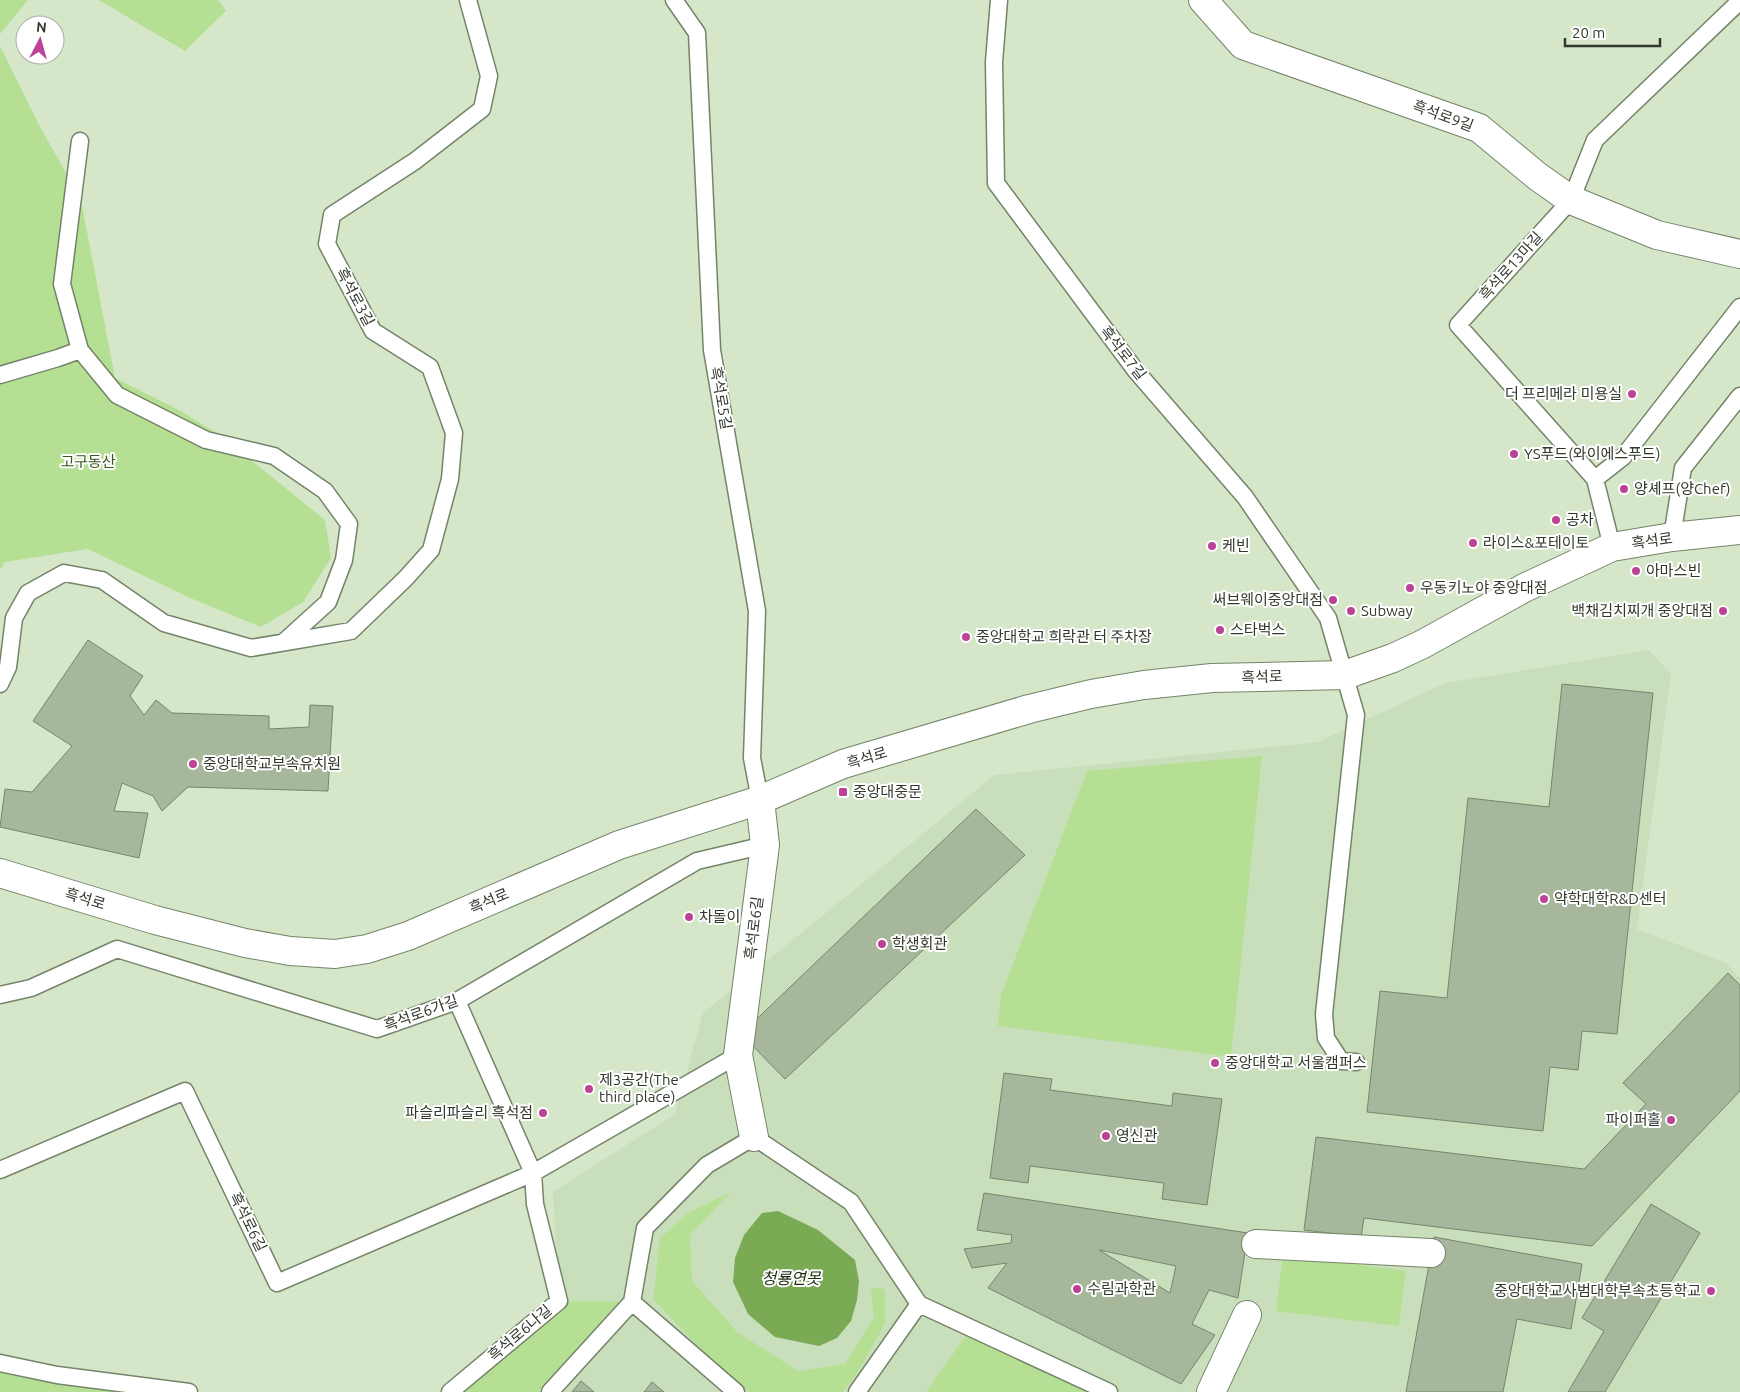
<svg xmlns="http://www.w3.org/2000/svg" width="1740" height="1392" font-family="Ubuntu,'Noto Sans KR',sans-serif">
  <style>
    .built { fill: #c9dfbb }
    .green { fill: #b5e094 }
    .water { fill: #7baa55 }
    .building { fill: #a6b79b; stroke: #76866b; fill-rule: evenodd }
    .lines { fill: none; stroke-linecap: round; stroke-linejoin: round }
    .lane-casing { stroke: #748469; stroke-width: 19 }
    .street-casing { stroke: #748469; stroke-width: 30 }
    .secondary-casing { stroke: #748469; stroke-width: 30 }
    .lane { stroke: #fff; stroke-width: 16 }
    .street { stroke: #fff; stroke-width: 28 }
    .secondary { stroke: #fff; stroke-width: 28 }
    .poi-dot { fill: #bc4295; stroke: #fff; stroke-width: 2 }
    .labels { text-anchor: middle; stroke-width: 4; stroke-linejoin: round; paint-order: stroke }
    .street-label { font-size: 15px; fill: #31382c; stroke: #fff }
    .poi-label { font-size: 15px; fill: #31382c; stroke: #fff; text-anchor: start }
    .park-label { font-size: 15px; fill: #38571c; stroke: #fff }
    .water-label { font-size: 16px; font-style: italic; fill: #1c2f0c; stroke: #fff }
  </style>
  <rect width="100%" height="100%" fill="#d5e6c9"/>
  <!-- built -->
  <path class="built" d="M1649,650L1671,674L1637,929L1726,963L1740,978V1392H450L559,1301L553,1192L675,1114L703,1013L995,775L1318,742L1445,683Z"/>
  <!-- green -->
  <path class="green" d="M0,0H28L0,34Z
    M99,0H218L226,11L185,51Z
    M0,46L37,121L81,200L115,378L177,409L220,435L325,520L331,558L303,602L261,627L188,597L88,549L5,562L0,570Z
    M1262,756L1231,1057L998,1026L1001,995L1087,771Z
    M731,1192L690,1235L692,1281L737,1332L798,1371L845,1364L874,1317L871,1288L885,1289V1324L859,1370L843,1392H749L704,1353L653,1299L660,1238L688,1213Z
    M1283,1255L1406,1271L1399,1326L1276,1311Z
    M559,1301L632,1302L550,1392H450Z
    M967,1334L1086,1392H926Z
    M0,1363L189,1392H0Z"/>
  <!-- water -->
  <path class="water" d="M778,1211L818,1230L855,1260L859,1281L857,1300L851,1321L837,1338L819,1346L775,1337L748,1314L733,1282L735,1258L744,1235L762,1213Z"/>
  <!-- building -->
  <path class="building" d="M88,640L143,676L130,696L144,715L156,700L172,713L269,716V729L309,727L310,705L333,706L328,791L188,787L162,811L153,796L122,783L114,811L148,813L139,858L0,827L5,789L32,792L72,746L33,721Z
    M1562,684L1653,693L1617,1034L1582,1031L1578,1070L1550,1067L1543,1131L1367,1112L1380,991L1447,998L1468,798L1549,807Z
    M976,809L1025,855L785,1079L741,1034Z
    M1728,973L1740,985V1091L1592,1246L1364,1218L1361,1237L1304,1230L1316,1137L1584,1169L1646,1104L1623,1083Z
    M1004,1073L1052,1079L1050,1090L1172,1106L1173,1093L1222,1099L1207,1205L1162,1199L1164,1183L1030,1166L1028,1183L990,1178Z
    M984,1193L1248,1233L1238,1298L1209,1290L1192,1324L1215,1335L1181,1384L988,1288L1007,1263L972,1268L964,1249L1011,1243L1012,1235L977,1230ZM1099,1250L1176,1266L1170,1293Z
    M1651,1204L1700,1233L1605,1392H1568L1604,1331L1582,1318Z
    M1434,1237L1582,1264L1571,1329L1517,1319L1503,1392H1406Z
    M581,1381L594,1392H572Z
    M652,1382L664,1392H644Z"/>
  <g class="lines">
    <defs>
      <path id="lane" d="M674,0L697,33L712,350L757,611L752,758L760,800
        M999,0L994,62L996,183L1136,371L1245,497L1328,618L1356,715L1324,1014L1326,1038L1341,1061L1356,1062
        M80,141L62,284L80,350L117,395L206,440L274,456L325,491L349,524L344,560L328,602L285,641
        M0,375L58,358L80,350
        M1595,479L1623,457L1740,307
        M1672,537L1683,468L1740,396
        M1612,547L1595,479L1458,325L1571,200L1595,140L1740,1
        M0,684L8,667L14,618L28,593L64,573L102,580L164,623L251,648L351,631L406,578L431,550L450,479L454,433L430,367L373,331L327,244L332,215L415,161L482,109L489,76L468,0
        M0,995L31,988L117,949L377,1029L457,1001L697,861L765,845
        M0,1170L185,1091L277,1283L533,1173L738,1055
        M0,1363L57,1375L189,1392
        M450,1392L559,1301L535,1204L533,1173L457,1001
        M550,1392L632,1302
        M736,1392L632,1302L645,1228L707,1165L754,1137L851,1202L919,1304L1109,1392
        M857,1392L919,1304"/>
      <path id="street" d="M1203,0L1243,45L1479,128L1537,176L1571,200L1657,235L1740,254
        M754,1137L738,1055L765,845L760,800
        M1256,1244L1431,1253
        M1211,1392L1247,1315"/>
      <path id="secondary" d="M0,873L155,920L245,943L290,951L335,954L367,949L408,936L619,845L760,800L843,764L1029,709L1091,694L1144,685L1212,678L1345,675L1393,658L1423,644L1524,588L1612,547L1672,537L1740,530"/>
    </defs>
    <!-- lane casing -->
    <use href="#lane" class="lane-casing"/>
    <!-- street casing -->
    <use href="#street" class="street-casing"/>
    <!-- secondary casing -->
    <use href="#secondary" class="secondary-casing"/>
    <!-- lane -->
    <use href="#lane" class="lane"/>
    <!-- street -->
    <use href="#street" class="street"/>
    <!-- secondary -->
    <use href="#secondary" class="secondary"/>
  </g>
  <!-- markers -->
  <g class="poi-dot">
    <circle cx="1632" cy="394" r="5"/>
    <circle cx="1514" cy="454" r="5"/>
    <circle cx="1624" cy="489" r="5"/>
    <circle cx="1556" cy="520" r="5"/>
    <circle cx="1473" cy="543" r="5"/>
    <circle cx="1212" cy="546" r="5"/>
    <circle cx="1636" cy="571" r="5"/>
    <circle cx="1410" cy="588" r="5"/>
    <circle cx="1333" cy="600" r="5"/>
    <circle cx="1351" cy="611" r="5"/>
    <circle cx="1723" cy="611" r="5"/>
    <circle cx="1220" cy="630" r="5"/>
    <circle cx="966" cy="637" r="5"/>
    <circle cx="193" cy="764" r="5"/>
    <rect x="838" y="787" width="10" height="10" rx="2.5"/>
    <circle cx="1544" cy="899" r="5"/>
    <circle cx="689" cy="917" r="5"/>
    <circle cx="882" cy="944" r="5"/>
    <circle cx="1215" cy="1063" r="5"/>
    <circle cx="589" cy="1089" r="5"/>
    <circle cx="543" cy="1113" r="5"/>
    <circle cx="1671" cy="1120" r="5"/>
    <circle cx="1106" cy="1136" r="5"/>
    <circle cx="1077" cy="1289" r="5"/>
    <circle cx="1711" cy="1291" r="5"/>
  </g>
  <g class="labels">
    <!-- street labels -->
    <g class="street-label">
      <text transform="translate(1443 116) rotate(20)" y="5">흑석로9길</text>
      <text transform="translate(1511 266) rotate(-48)" y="5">흑석로13마길</text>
      <text transform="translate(355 297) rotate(62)" y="5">흑석로3길</text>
      <text transform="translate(1123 353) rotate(52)" y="5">흑석로7길</text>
      <text transform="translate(721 398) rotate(80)" y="5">흑석로5길</text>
      <text transform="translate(1652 541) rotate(-8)" y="5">흑석로</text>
      <text transform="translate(1262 677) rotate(-2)" y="5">흑석로</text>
      <text transform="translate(867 758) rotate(-17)" y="5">흑석로</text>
      <text transform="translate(85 899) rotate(17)" y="5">흑석로</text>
      <text transform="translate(489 901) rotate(-23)" y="5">흑석로</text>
      <text transform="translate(754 928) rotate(-83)" y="5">흑석로6길</text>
      <text transform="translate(421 1013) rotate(-20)" y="5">흑석로6가길</text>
      <text transform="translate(248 1222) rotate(64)" y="5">흑석로6길</text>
      <text transform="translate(520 1333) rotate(-40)" y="5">흑석로6나길</text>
    </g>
    <!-- poi labels -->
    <g class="poi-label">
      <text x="1622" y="399" text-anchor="end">더 프리메라 미용실</text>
      <text x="1524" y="459">YS푸드(와이에스푸드)</text>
      <text x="1634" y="494">양셰프(양Chef)</text>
      <text x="1566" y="525">공차</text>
      <text x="1483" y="548">라이스&amp;포테이토</text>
      <text x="1222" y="551">케빈</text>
      <text x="1646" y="576">아마스빈</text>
      <text x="1420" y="593">우동키노야 중앙대점</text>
      <text x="1323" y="605" text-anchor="end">써브웨이중앙대점</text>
      <text x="1361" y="616">Subway</text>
      <text x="1713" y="616" text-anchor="end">백채김치찌개 중앙대점</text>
      <text x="1230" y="635">스타벅스</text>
      <text x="976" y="642">중앙대학교 희락관 터 주차장</text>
      <text x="203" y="769">중앙대학교부속유치원</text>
      <text x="853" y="797">중앙대중문</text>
      <text x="1554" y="904">약학대학R&amp;D센터</text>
      <text x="699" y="922">차돌이</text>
      <text x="892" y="949">학생회관</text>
      <text x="1225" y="1068">중앙대학교 서울캠퍼스</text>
      <text x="599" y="1085">제3공간(The<tspan x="599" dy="17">third place)</tspan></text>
      <text x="533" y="1118" text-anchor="end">파슬리파슬리 흑석점</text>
      <text x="1661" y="1125" text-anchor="end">파이퍼홀</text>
      <text x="1116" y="1141">영신관</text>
      <text x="1087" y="1294">수림과학관</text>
      <text x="1701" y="1296" text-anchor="end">중앙대학교사범대학부속초등학교</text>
    </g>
    <!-- park labels -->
    <g class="park-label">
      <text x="88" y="467">고구동산</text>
    </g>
    <!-- water labels -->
    <g class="water-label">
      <text x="791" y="1284">청룡연못</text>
    </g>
  </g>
  <!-- north arrow -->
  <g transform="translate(40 40) rotate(6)"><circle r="24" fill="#ffffff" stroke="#adafab"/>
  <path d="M0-4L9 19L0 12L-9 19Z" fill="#bc4295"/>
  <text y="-8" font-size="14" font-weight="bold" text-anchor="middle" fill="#31382c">N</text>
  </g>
  <!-- scale -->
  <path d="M1565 38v8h95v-8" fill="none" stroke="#31382c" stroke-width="2.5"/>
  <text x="1572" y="38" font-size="15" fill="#31382c" stroke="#ffffff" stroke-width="4" paint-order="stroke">20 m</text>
</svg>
